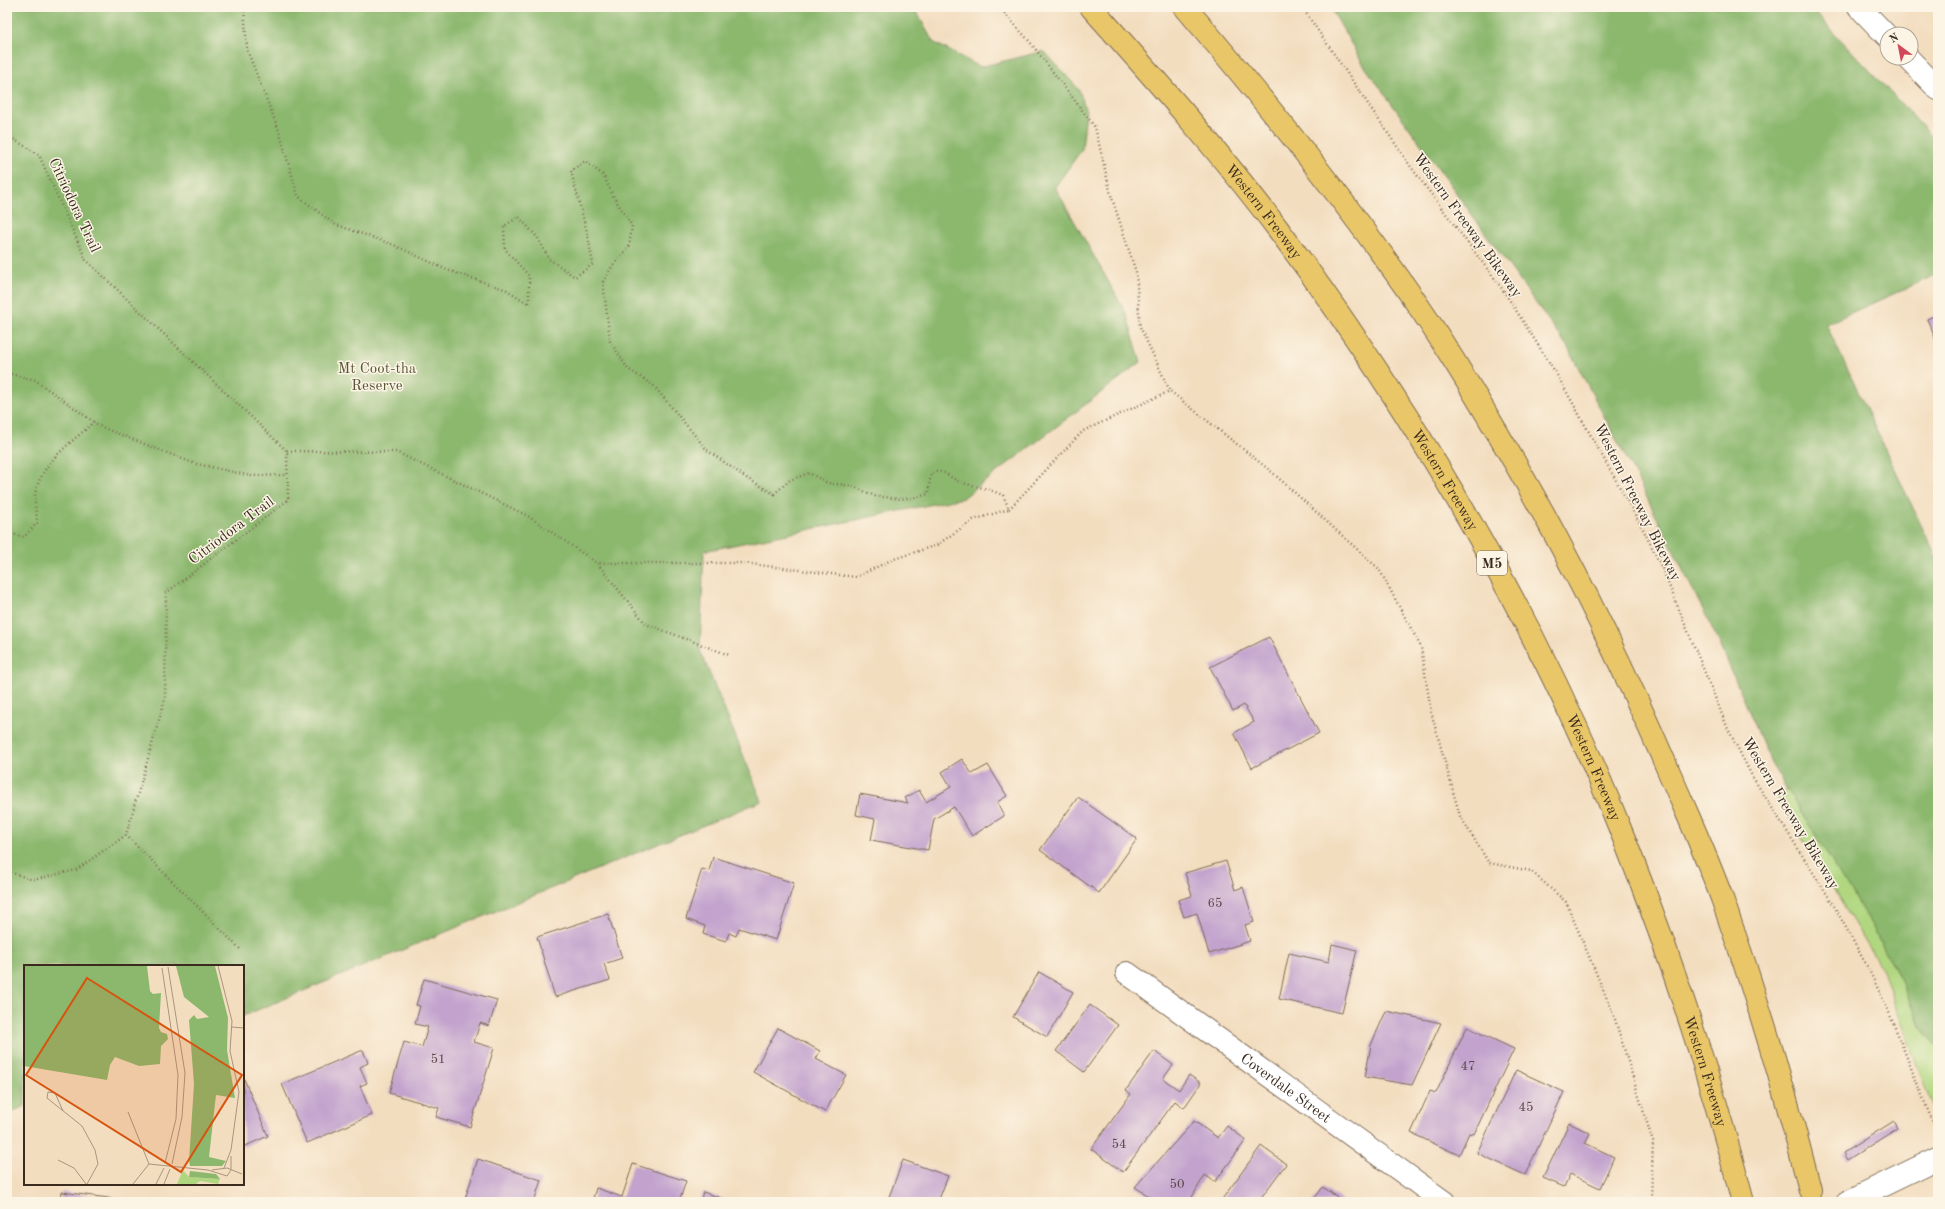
<svg xmlns="http://www.w3.org/2000/svg" width="1945" height="1209" font-family="'Old Standard TT',serif">
  <style>
    .green { fill: #b0d780; stroke: #76804f }
    .forest { fill: #8cb86e; stroke: #647146 }
    .building { fill: #c3a3ce }
    .lines { fill: none; stroke-linecap: round; stroke-linejoin: round }
    .minor-casing { stroke: #7b6956; stroke-width: 24 }
    .tertiary-casing { stroke: #7b6956; stroke-width: 24 }
    .motorway-casing { stroke: #7b6956; stroke-width: 24 }
    .path { stroke: #7b6956; stroke-width: 2.5; stroke-dasharray: 1 3; stroke-linecap: butt }
    .minor { stroke: #fff; stroke-width: 22 }
    .tertiary { stroke: #fff; stroke-width: 22 }
    .motorway { stroke: #e9c769; stroke-width: 22 }
    .labels { text-anchor: middle; stroke-width: 3; stroke-linejoin: round; paint-order: stroke }
    .number-label { font-size: 13px; fill: #5d484a }
    .shield { fill: #fcf5e5; stroke: #75675a; stroke-width: 1 }
    .shield-label { font-size: 14px; font-weight: bold; fill: #3b2a1e }
    .street-label { font-size: 15px; fill: #3b2a1e; stroke: #fcf5e5 }
    .park-label { font-size: 15px; fill: #585536; stroke: #fcf5e5 }
    .inset-road { fill: none; stroke: #a9957f; stroke-width: 1 }
    .view { fill: #d7540e; fill-opacity: 0.15; stroke: #d7540e; stroke-width: 2 }
    .inset-edge { fill: none; stroke: #3b2a1e; stroke-width: 2 }
  </style>
  <rect width="100%" height="100%" fill="#fcf5e5"/>
  <filter id="ink" filterUnits="userSpaceOnUse"><feTurbulence type="fractalNoise" baseFrequency=".025" numOctaves="2"/><feDisplacementMap in="SourceGraphic" scale="8" xChannelSelector="R" yChannelSelector="G"/><feConvolveMatrix kernelMatrix="1 2 1 2 8 2 1 2 1" color-interpolation-filters="sRGB"/></filter>
  <filter id="wash" filterUnits="userSpaceOnUse"><feTurbulence type="fractalNoise" baseFrequency=".012" numOctaves="4" result="noise"/><feDisplacementMap in="SourceGraphic" scale="16" xChannelSelector="R" yChannelSelector="G"/><feGaussianBlur stdDeviation="0.9" result="paint"/><feColorMatrix in="noise" values="0 0 0 0 0 0 0 0 0 0 0 0 0 0 0 0 0 1.4 0 .05"/><feComposite in="paint" operator="in"/></filter>
  <g filter="url(#wash)">
    <rect width="100%" height="100%" fill="#f3ddbf"/>
    <!-- green -->
    <path class="green" d="M1788,790L1871,924L1904,986L1922,1029L1938,1048V1123L1883,971L1814,857L1775,796Z"/>
    <!-- forest -->
    <path class="forest" d="M7,7H914L933,42L980,67L1044,51L1079,90L1086,111L1082,149L1055,187L1126,313L1141,362L963,498L704,551L700,650L762,801L243,1016V966H25V1106L7,1114Z
      M1330,7H1810L1938,143V274L1826,324L1938,561V1048L1922,1029L1904,986L1871,924L1773,767L1719,642L1642,488L1567,346L1363,64Z"/>
    <g id="blocks">
      <!-- building -->
      <path class="building" d="M1938,314V345L1927,319Z
        M1269,637L1319,733L1252,768L1234,733L1254,722L1244,705L1233,711L1210,667Z
        M962,759L972,774L988,765L1007,796L997,802L1004,816L972,836L954,807L934,819L928,850L871,840L875,819L856,815L860,794L908,803L905,798L919,790L926,802L951,787L942,772Z
        M1078,797L1137,839L1099,893L1040,850Z
        M713,857L794,883L776,940L739,928L736,936L729,933L726,941L703,934L705,926L686,919L702,869L709,871Z
        M1226,861L1235,890L1243,887L1254,922L1245,925L1250,941L1209,954L1197,913L1184,917L1178,900L1192,896L1185,873Z
        M608,914L622,958L604,964L610,980L555,997L537,937Z
        M1332,944L1357,950L1342,1013L1279,999L1289,953L1329,962Z
        M1039,972L1073,992L1047,1037L1013,1017Z
        M424,979L497,1000L489,1026L480,1023L474,1042L494,1048L470,1127L436,1117L439,1108L389,1093L404,1042L422,1047L428,1027L415,1024L420,1006L416,1005Z
        M1090,1005L1118,1025L1084,1072L1056,1051Z
        M1386,1011L1441,1023L1412,1085L1365,1077L1371,1045Z
        M1467,1027L1514,1049L1474,1134L1469,1133L1459,1155L1411,1133L1430,1091L1436,1093Z
        M778,1028L820,1051L816,1059L846,1075L825,1112L753,1072Z
        M363,1050L368,1063L360,1067L367,1083L360,1086L372,1115L307,1143L282,1084Z
        M1154,1051L1173,1065L1163,1079L1179,1090L1189,1075L1201,1083L1184,1108L1175,1101L1123,1172L1091,1149L1131,1094L1126,1090Z
        M1516,1070L1564,1092L1525,1175L1477,1153Z
        M244,1079L268,1136L243,1147V1080Z
        M1194,1121L1218,1138L1227,1126L1246,1140L1215,1182L1205,1175L1189,1202H1158L1135,1187Z
        M1894,1121L1898,1128L1847,1160L1843,1153Z
        M1569,1123L1590,1133L1585,1143L1614,1157L1600,1188L1570,1174L1564,1187L1543,1178Z
        M1261,1146L1286,1164L1260,1199L1264,1202H1220Z
        M478,1159L541,1180L534,1202H464Z
        M903,1160L948,1176L938,1202H887Z
        M633,1164L686,1181L679,1202H592L596,1188L622,1197Z
        M1323,1187L1344,1202H1312Z
        M62,1192L132,1201V1202H60Z
        M703,1192L732,1202H700Z"/>
    </g>
  </g>
  <g filter="url(#ink)">
    <use href="#blocks" fill-opacity="0" stroke="#7b6956" stroke-width="1"/>
    <g class="lines">
      <defs>
        <g id="minor">
          <path id="s1" d="M1127,973L1444,1202"/>
          <path d="M1847,1202L1938,1158"/>
        </g>
        <path id="tertiary" d="M1859,7L1887,36
          M1908,58L1938,89"/>
        <g id="motorway">
          <path id="s2" d="M1091,7C1155,79 1220,152 1278,229C1415,413 1541,627 1625,841C1672,959 1711,1079 1743,1202"/>
          <path d="M1185,7C1266,102 1344,198 1415,301C1451,353 1483,408 1515,463C1573,563 1623,666 1669,772C1688,816 1708,859 1724,904C1757,997 1786,1093 1810,1190"/>
        </g>
      </defs>
      <!-- minor casing -->
      <use href="#minor" class="minor-casing"/>
      <!-- tertiary casing -->
      <use href="#tertiary" class="tertiary-casing"/>
      <!-- motorway casing -->
      <use href="#motorway" class="motorway-casing"/>
      <!-- path -->
      <path class="path" d="M244,7L247,50L279,131L298,196L334,224L394,245L447,270L507,290L529,304V276L505,249L504,226L519,217L538,238L549,259L575,277L593,264L588,236L571,171L585,161L603,175L616,201L632,226L629,247L613,265L603,282L610,341L628,369L653,385L707,450L745,477L774,494L790,480L809,473L828,483L852,486L875,496L901,499L918,497L928,494L931,474L936,471L945,473L959,482L987,489L1003,495L1009,509L973,520L937,545L891,560L856,577L743,563H597
        M999,7L1030,42L1095,127L1111,195L1136,272L1140,327L1170,391
        M1302,7L1411,167L1503,290L1556,373L1643,529L1662,568L1728,729L1752,776L1833,904L1868,968L1888,1010L1935,1128
        M7,135L39,155L86,260L287,451L288,500L166,593L165,699L126,835L76,870L33,880L7,871
        M7,373L35,380L101,427L193,463L251,476L287,475
        M287,451L396,452L528,516L597,563L646,624L729,655
        M1009,509L1083,431L1170,391L1273,473L1379,569L1421,647L1431,712L1460,816L1489,863L1531,871L1566,902L1613,1013L1653,1142L1651,1202
        M7,533L24,537L37,523C37,515 34,504 35,495C40,463 71,443 94,422
        M126,835L240,949"/>
      <!-- minor -->
      <use href="#minor" class="minor"/>
      <!-- tertiary -->
      <use href="#tertiary" class="tertiary"/>
      <!-- motorway -->
      <use href="#motorway" class="motorway"/>
    </g>
  </g>
  <g class="labels">
    <!-- number labels -->
    <g class="number-label">
      <text x="1215" y="907">65</text>
      <text x="438" y="1063">51</text>
      <text x="1468" y="1070">47</text>
      <text x="1526" y="1111">45</text>
      <text x="1119" y="1148">54</text>
      <text x="1177" y="1188">50</text>
    </g>
    <!-- shield labels -->
    <rect class="shield" x="1477" y="551" width="30" height="24" rx="3"/>
    <g class="shield-label">
      <text x="1492" y="568">M5</text>
    </g>
    <!-- street labels -->
    <g class="street-label">
      <text transform="translate(75 205) rotate(65)" y="5">Citriodora Trail</text>
      <text dy="5" stroke="none"><textPath href="#s2" startOffset="268">Western Freeway</textPath></text>
      <text transform="translate(1468 225) rotate(54)" y="5">Western Freeway Bikeway</text>
      <text dy="5" stroke="none"><textPath href="#s2" startOffset="592">Western Freeway</textPath></text>
      <text transform="translate(1638 502) rotate(63)" y="5">Western Freeway Bikeway</text>
      <text transform="translate(231 530) rotate(-37)" y="5">Citriodora Trail</text>
      <text dy="5" stroke="none"><textPath href="#s2" startOffset="916">Western Freeway</textPath></text>
      <text transform="translate(1791 813) rotate(59)" y="5">Western Freeway Bikeway</text>
      <text dy="5" stroke="none"><textPath href="#s2" startOffset="1240">Western Freeway</textPath></text>
      <text dy="5" stroke="none"><textPath href="#s1" startOffset="196">Coverdale Street</textPath></text>
    </g>
    <!-- park labels -->
    <g class="park-label">
      <text x="377" y="373">Mt Coot-tha<tspan x="377" dy="17">Reserve</tspan></text>
    </g>
  </g>
  <!-- overview -->
  <g transform="translate(24 965)">
    <rect width="220" height="220" fill="#f3ddbf"/>
    <path d="M159,205L165,212L196,214L194,219L176,216L172,219H153Z" fill="#b0d780"/>
    <path d="M0,1H123L126,26L129,29L137,28L135,63L137,67L143,69L144,74L137,81L136,99L115,101L91,92L86,100L83,115L0,101ZM152,1H191L204,53L203,85L211,133L192,130L185,192L202,196L198,201H166L165,196L170,119L165,55L170,50L173,54L185,52L160,32ZM166,206L192,209L196,214L165,212Z" fill="#8cb86e"/>
    <path class="inset-road" d="M194,1L208,56L206,86L215,127L207,185L200,203M144,2L161,108L158,152L148,199M138,3L154,110L152,154L141,198M208,62L220,63M39,146L31,128L24,127L23,133L58,161L71,185L74,199L63,219M104,147L125,199M207,191V204M34,195L50,203L62,219M125,199L184,205L203,211L207,205M188,205L203,203L218,209M109,219L125,199M132,219L140,203M140,219L146,204"/>
    <path class="view" d="M63,13L218,110L157,207L2,110Z"/>
    <rect width="220" height="220" class="inset-edge"/>
  </g>
  <!-- margin -->
  <rect width="1945" height="1209" fill="none" stroke="#fcf5e5" stroke-width="24"/>
  <!-- north arrow -->
  <g transform="translate(1899 46) rotate(328)"><circle r="19" fill="#fcf5e5" stroke="#afa495"/>
  <path d="M0-3L7 15L0 10L-7 15Z" fill="#d1495b"/>
  <text y="-6" font-size="11" font-weight="bold" text-anchor="middle" fill="#3b2a1e">N</text>
  </g>
</svg>
